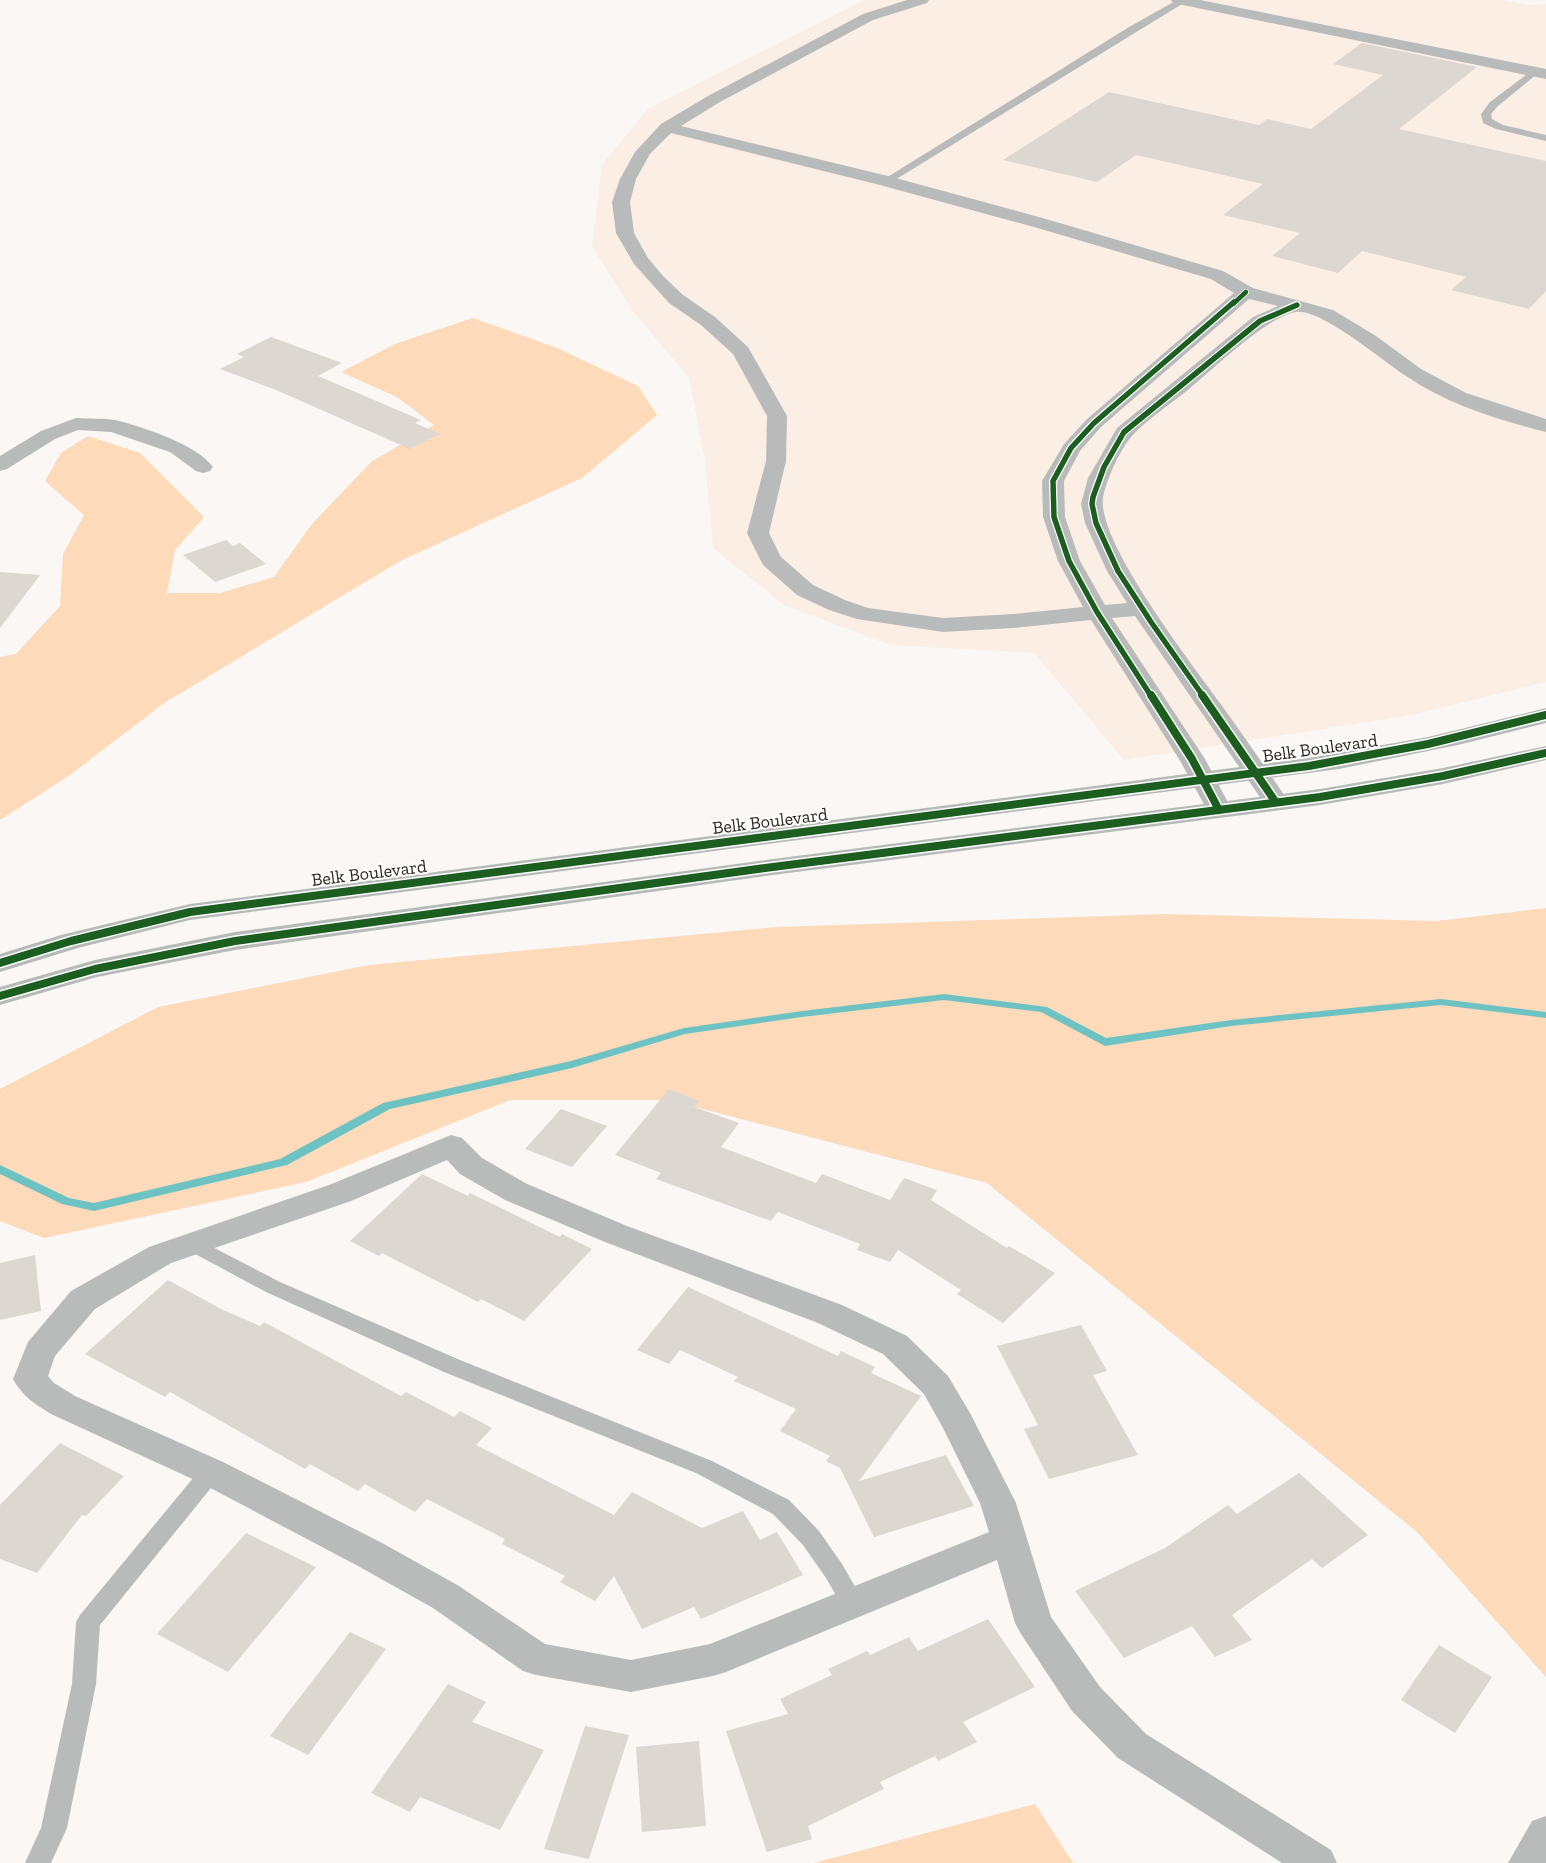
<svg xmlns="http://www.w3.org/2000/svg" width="1546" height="1863" font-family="'Zilla Slab',serif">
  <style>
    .built { fill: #fbefe5 }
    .green { fill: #fddaba }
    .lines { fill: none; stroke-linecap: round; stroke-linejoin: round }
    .stream { fill: #6dc2c4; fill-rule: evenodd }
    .building { fill: #dcd7d1 }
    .lane { fill: #b8bbb9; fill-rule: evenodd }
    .street { fill: #b8bbb9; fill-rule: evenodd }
    .secondary { fill: #b6bbb8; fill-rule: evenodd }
    .cycleway-far2-casing { stroke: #fff; stroke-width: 6 }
    .cycleway-far1-casing { stroke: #fff; stroke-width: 8 }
    .cycleway-casing { stroke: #fff; stroke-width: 11 }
    .cycleway-far2 { stroke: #1b5e20; stroke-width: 4.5 }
    .cycleway-far1 { stroke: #1b5e20; stroke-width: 5.5 }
    .cycleway { stroke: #1b5e20; stroke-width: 8 }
    .labels { text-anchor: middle; stroke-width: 4; stroke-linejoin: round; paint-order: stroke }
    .street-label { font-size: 18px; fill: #2f251d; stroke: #fff }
  </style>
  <rect width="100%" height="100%" fill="#faf7f4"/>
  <!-- built -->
  <path class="built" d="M864,0H1503L1530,5L1546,4V682L1412,715L1124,760L1034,653L890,645L784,605L713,548L705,461L689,378L632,310L592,246L602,164L648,109Z"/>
  <!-- green -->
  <path class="green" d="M473,318L557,348L638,386L657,415L582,478L400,561L164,703L70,775L0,820V657L16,654L60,606L63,554L84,515L45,481L61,453L88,436L140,453L204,517L175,550L167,593H220L274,577L312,524L371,462L434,425L397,397L341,372L395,344Z
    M1546,908V1677L1417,1532L987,1183L668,1100H510L306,1182L44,1238L0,1221V1089L158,1007L369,965L777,927L1166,914L1437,921Z
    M1035,1804L1073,1863H814Z"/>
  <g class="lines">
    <!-- stream -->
    <path class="stream" d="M944,994L1047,1007L1106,1038L1231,1020L1441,999L1546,1012V1018L1441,1005L1231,1026L1105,1046L1041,1012L944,1000L802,1017L685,1034L572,1068L390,1109L287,1165L94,1211L62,1204L0,1174V1165L69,1198L94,1203L280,1159L383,1103L571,1061L684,1028L802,1011Z"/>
  </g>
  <!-- building -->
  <path class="building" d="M1362,43L1477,67L1399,129L1546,161V291L1529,309L1451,290L1466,277L1362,251L1338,273L1272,256L1300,233L1223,215L1263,184L1136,155L1097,182L1003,160L1109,92L1259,125L1267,119L1311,129L1383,75L1333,64Z
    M271,337L342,363L318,376L421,420L415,423L440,434L410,449L276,390L220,369L244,357L237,354Z
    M226,540L233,546L240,543L266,564L215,582L183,555Z
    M0,572L40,575L0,628Z
    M669,1089L699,1101L694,1107L739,1123L721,1147L816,1183L822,1174L890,1200L904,1178L937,1190L931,1200L1007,1248L1009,1246L1055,1273L1003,1323L957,1294L961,1290L898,1250L890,1262L857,1250L860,1244L778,1212L771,1221L656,1179L661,1173L615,1155Z
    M561,1109L607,1126L572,1167L525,1149Z
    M422,1174L468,1196L470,1193L560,1237L562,1234L592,1249L524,1321L481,1299L478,1302L382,1253L379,1256L350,1241Z
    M35,1255L41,1311L0,1320V1263Z
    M168,1280L223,1310L260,1326L264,1322L401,1396L406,1392L454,1417L460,1411L492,1428L476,1445L614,1515L632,1492L702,1528L743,1511L760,1540L777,1532L803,1575L701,1619L694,1607L642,1629L614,1576L595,1601L560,1582L565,1576L502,1544L505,1539L427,1499L415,1512L365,1484L358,1491L310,1464L305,1469L170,1392L165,1397L85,1354Z
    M688,1287L838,1356L841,1351L875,1367L871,1373L921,1396L859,1481L946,1455L974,1506L874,1537L840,1468L826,1461L830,1456L780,1431L796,1409L734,1381L738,1377L680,1350L669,1364L637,1350Z
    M1081,1325L1107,1371L1093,1375L1138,1455L1049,1479L1024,1429L1038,1425L997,1346Z
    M60,1443L124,1476L86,1516L82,1515L37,1573L0,1559V1505Z
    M1299,1473L1368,1535L1322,1568L1312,1559L1232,1615L1252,1640L1215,1657L1192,1626L1124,1658L1075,1591L1165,1548L1228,1505L1237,1514Z
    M246,1533L316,1567L228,1672L157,1634Z
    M988,1619L1035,1687L963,1722L977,1742L938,1761L935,1756L880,1782L884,1789L808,1826L812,1839L767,1852L726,1731L788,1714L780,1699L832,1675L828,1669L867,1651L870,1655L909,1637L918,1651Z
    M350,1632L386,1649L308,1755L270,1736Z
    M1439,1645L1492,1677L1455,1733L1401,1700Z
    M448,1684L486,1702L472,1722L544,1750L500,1830L420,1797L410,1812L371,1793Z
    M585,1726L629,1735L589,1859L544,1849Z
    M699,1741L706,1826L642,1832L636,1747Z"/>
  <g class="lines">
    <!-- lane -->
    <path class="lane" d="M1177,0L1187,1L890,183L886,184L881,181L1129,27Z
      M1534,69L1537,70V74L1498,106L1491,114L1492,119L1503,125L1546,135V141L1496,129L1483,123L1481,114L1490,102Z
      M193,1237L280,1282L460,1360L712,1461L789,1500L819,1531L842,1564L864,1602L860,1609L852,1612L844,1609L826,1578L803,1545L773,1514L696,1473L444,1372L266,1292L186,1249L183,1244L186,1239Z
      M211,1463L219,1466L222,1472L219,1478L100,1625L96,1684L67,1828L51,1863H25L41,1828L72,1684L76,1622L80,1615L203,1466Z"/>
    <!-- street -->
    <path class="street" d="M907,0H929L927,3L873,20L720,102L681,126L892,177L1046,219L1223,271L1253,288L1333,310L1376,336L1421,369L1466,393L1546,419V432C1498,420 1447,404 1406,376C1384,362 1321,308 1296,312C1268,316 1212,370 1189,389C1172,403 1145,421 1132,436C1120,449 1106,481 1103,498C1097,542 1192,664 1220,703C1243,735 1266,768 1288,801L1284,806L1275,809L1266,806L1135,616L1112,618L1205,759L1232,810L1228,815L1219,818L1210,815L1179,759L1091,620L1013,628L943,632L857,619L829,610L797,595L763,565L747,533L766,461L767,416L733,354L701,325L669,303L634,264L616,233L612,202L620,179L635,152L661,124L708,96L863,14ZM671,133L880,185L1034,227L1211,279L1234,293L1087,419L1064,444L1042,481L1043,517L1058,561L1083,607L1013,614L943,618L868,608L845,600L813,585L781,557L769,533L786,461L787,416L748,347L715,317L683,295L663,276L648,258L634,233L630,202L636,179L650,154ZM1249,299L1278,306L1253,317L1117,428L1088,478L1081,504L1085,523L1107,571L1127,603L1105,605L1080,561L1065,517L1064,481L1080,451L1101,427Z
      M1171,0H1200L1546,69V79L1178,4L1173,3Z
      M76,418C89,419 103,418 115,420C141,426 198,445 213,467L210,471L203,473L196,471L170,452L111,432L78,430L55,439L7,469L0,471V456L41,431Z
      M451,1135L462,1138L482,1158L527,1184L627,1226L842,1305L907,1336L948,1376L970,1413L1016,1503L1051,1617L1100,1687L1146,1734L1331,1850L1337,1863H1282L1118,1758L1072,1711L1021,1634L1015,1623L997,1560L726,1672L713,1676L631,1692L536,1675L523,1671L433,1608L358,1566L199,1482L51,1414C35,1404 22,1396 13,1379L28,1342L71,1291L149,1247L329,1185ZM447,1160L460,1174L505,1200L605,1242L818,1323L883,1354L924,1394L943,1428L980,1503L989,1532L710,1644L631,1660L545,1644L459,1586L384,1544L223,1462L75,1396L54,1383L48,1376L55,1356L95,1309L171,1263L351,1201Z
      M1546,1816V1863H1508L1532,1821Z"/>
    <!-- secondary -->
    <path class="secondary" d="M1546,708V723L1458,745L1339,769L190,920L78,948L0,972V954L61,935L190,904L1309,758L1428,737Z
      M1546,746V760L1443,784L1320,805L765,876L235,950L97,977L0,1005V987L95,960L235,932L765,860L1320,789L1443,768Z"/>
    <defs>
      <path id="cycleway-far2" d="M1233,304L1246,292"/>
      <path id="cycleway-far1" d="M1151,696L1097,612L1069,561L1054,517L1053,481L1071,448L1094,423L1234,302
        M1203,696L1151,622L1118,571L1096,523L1092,504L1093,497L1104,467L1124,432L1260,321L1297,305"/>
      <path id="cycleway" d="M1151,695L1192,759L1219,810
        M1202,695L1275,801
        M0,963L71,941L190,912L1309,766L1428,744L1546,715
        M0,996L95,969L235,941L765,868L1320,797L1443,776L1546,753"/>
    </defs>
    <!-- cycleway-far2 casing -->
    <use href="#cycleway-far2" class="cycleway-far2-casing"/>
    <!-- cycleway-far1 casing -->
    <use href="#cycleway-far1" class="cycleway-far1-casing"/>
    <!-- cycleway casing -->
    <use href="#cycleway" class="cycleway-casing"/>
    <!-- cycleway-far2 -->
    <use href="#cycleway-far2" class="cycleway-far2"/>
    <!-- cycleway-far1 -->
    <use href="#cycleway-far1" class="cycleway-far1"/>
    <!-- cycleway -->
    <use href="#cycleway" class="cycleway"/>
  </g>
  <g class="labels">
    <!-- street labels -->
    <g class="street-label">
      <text transform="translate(1320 748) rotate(-8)" y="6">Belk Boulevard</text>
      <text transform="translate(770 821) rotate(-7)" y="6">Belk Boulevard</text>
      <text transform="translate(369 873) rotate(-7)" y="6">Belk Boulevard</text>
    </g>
  </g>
</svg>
